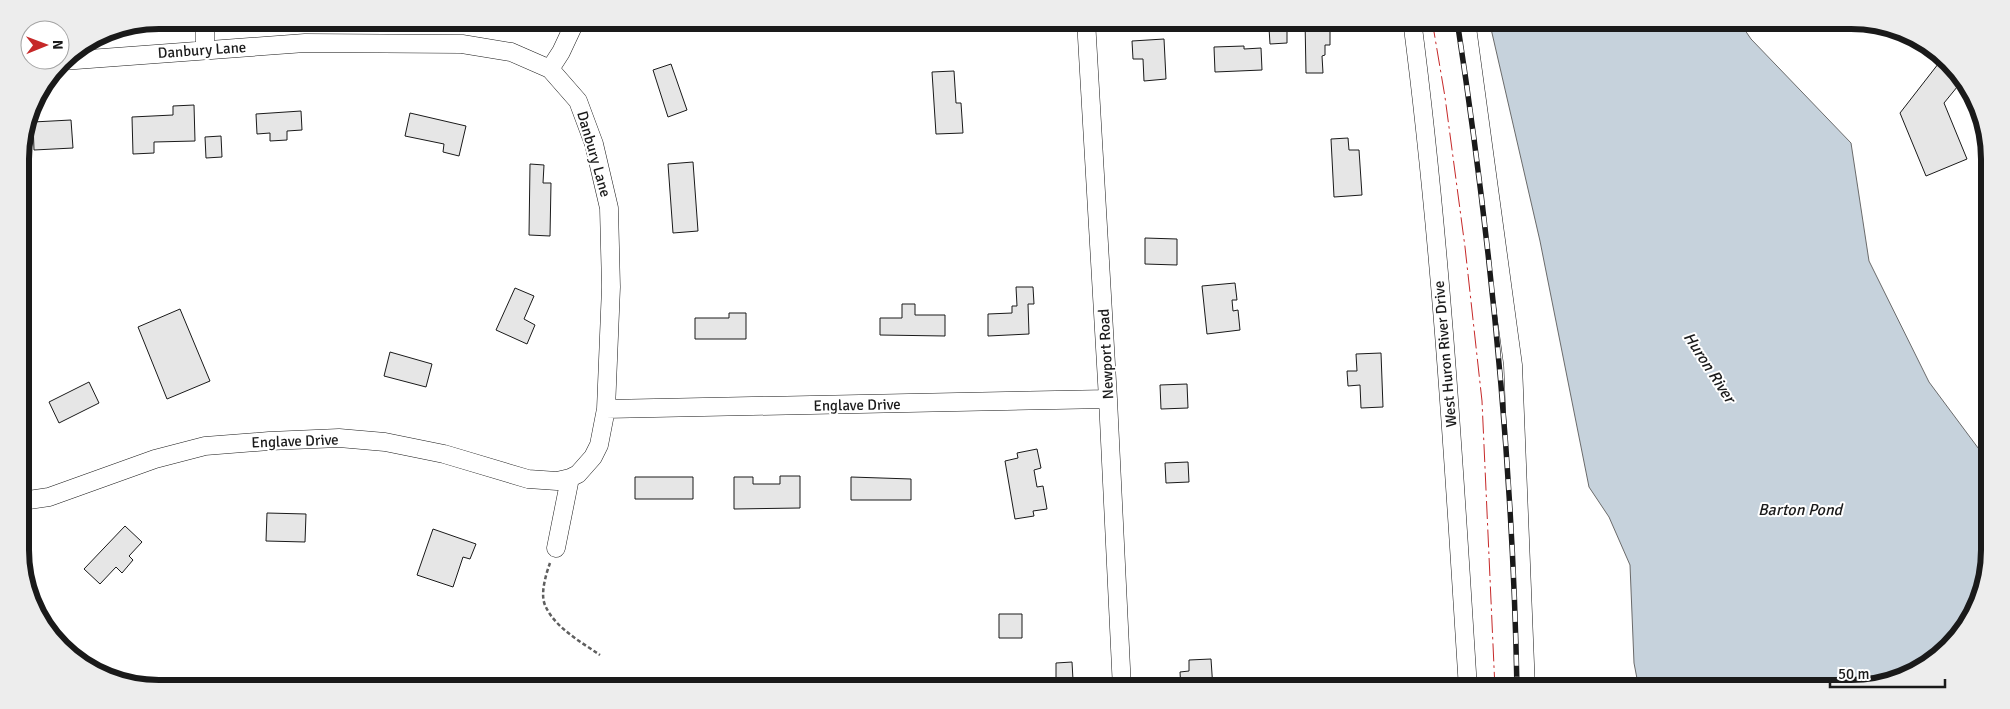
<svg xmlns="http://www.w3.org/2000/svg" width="2010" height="709" font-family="Signika,sans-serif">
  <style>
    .water { fill: #c6d2dc; stroke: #6a6a6a }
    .building { fill: #e6e6e6; stroke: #1a1a1a }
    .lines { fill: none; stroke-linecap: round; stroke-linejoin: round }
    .minor-casing { stroke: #1a1a1a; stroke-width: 19 }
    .path { stroke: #5f5f5f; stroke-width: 2.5; stroke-dasharray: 4 2.5; stroke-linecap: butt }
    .minor { stroke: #fff; stroke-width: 18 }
    .rail-casing { stroke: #1a1a1a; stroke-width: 5.5 }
    .rail { stroke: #fff; stroke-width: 4; stroke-dasharray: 11; stroke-linecap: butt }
    .power { stroke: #c62828; stroke-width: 1; stroke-dasharray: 18 4 2.5 4; stroke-linecap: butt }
    .labels { text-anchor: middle; stroke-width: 4; stroke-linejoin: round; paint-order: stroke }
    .street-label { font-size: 15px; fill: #1a1a1a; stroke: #fff }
    .water-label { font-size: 16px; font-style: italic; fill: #1a1a1a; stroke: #fff }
    .rim { fill: none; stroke: #1a1a1a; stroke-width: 6 }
  </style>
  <rect width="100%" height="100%" fill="#fff"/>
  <!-- water -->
  <path class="water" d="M1489,20H1738L1751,39L1851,143L1869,261L1929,382L1990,464V550L1983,594L1936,660L1860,689H1639L1634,663L1630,565L1609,517L1589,487L1540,241Z"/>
  <!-- building -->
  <path class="building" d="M917,20H940L941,29H925V24H917Z
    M1305,20H1323V27H1330V45H1325V55L1322,56L1323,73H1306Z
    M1287,27V43L1270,44L1269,28Z
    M1164,39L1166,79L1144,81L1143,59H1133L1132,41Z
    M1244,46V49L1261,48L1262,70L1215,72L1214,47Z
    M1942,59L1956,68L1962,81L1944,103L1967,159L1926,176L1900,113Z
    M671,64L687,110L668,117L653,70Z
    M954,71L956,103H961L963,133L936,134L932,72Z
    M194,105L195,141L154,142V153L133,154L132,117L173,115V106Z
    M301,111L302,130L287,131V140L270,141V133L257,134L256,114Z
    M410,113L466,126L459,156L443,152L444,144L405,136Z
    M71,120L73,148L34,150L33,122Z
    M221,136L222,157L206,158L205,137Z
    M1348,138L1349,150H1359L1362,195L1334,197L1331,139Z
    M693,162L698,231L673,233L668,164Z
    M530,164L544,165L543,183H551L550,236L529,235Z
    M1145,238L1177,239V265L1145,264Z
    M1235,283L1237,300H1232L1233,311L1238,310L1240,330L1207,334L1202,286Z
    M1016,287H1033L1034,304H1028L1029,334L988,336V314L1012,313V306H1017Z
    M515,288L534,296L524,319L535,325L527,344L496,330Z
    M902,304H915V315H945V336L880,335V318H902Z
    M180,309L210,381L167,399L138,327Z
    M729,313H746V339H695V318H729Z
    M390,352L432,364L426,387L384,376Z
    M1381,353L1383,407L1361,408L1360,385L1348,386L1347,371H1357L1356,354Z
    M89,382L99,403L59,423L49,402Z
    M1187,384L1188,408L1161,409L1160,385Z
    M1037,449L1041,468L1034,470L1037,487L1043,486L1047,509L1033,511L1034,516L1015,519L1005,461L1018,458L1017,453Z
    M1188,462L1189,482L1166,483L1165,463Z
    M780,476H800V508L734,509V477H753V484H780Z
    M635,477H693V499H635Z
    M851,477L911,479V500H851Z
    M267,513L306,514L305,542L266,541Z
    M125,526L142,542L129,556L133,560L122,573L116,567L100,584L84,569Z
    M433,529L476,544L470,559L463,557L453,587L417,575Z
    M999,614H1022V638H999Z
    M1211,659L1213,689H1181L1180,672L1189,671V660Z
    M1072,662L1073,680L1077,679V689H1034L1033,681L1056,680V663Z
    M207,678L245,689H204Z"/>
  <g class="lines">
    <defs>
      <path id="minor" d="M205,20V50
        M1086,20L1108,399L1122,689
        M1412,20C1441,242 1454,466 1468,689
        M1466,20L1513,365L1526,689
        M550,69L561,52L576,20
        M606,409L1108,399
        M22,501L49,497L155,459L205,446L269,441L339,438L385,442L444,454L528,479L557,481L570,478L578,474L593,457L599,445L606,409L611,287L609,208L594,144L578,101L550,69L511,52L462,44L305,43L62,61
        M556,548L570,478"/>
    </defs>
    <!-- minor casing -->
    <use href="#minor" class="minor-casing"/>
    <!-- path -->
    <path class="path" d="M550,563C546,574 540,594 545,605C554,627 581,642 600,655"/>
    <!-- minor -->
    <use href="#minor" class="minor"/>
    <defs>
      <path id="rail" d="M1457,20C1491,242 1513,465 1517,689"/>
    </defs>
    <!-- rail casing -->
    <use href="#rail" class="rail-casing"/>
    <!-- rail -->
    <use href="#rail" class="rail"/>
    <!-- power -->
    <path class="power" d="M1432,20L1445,97L1465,247L1482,401L1495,689"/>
  </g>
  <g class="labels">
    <!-- street labels -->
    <g class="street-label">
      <text transform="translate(202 50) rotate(-4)" y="5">Danbury Lane</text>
      <text transform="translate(594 154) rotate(74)" y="5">Danbury Lane</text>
      <text transform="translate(1106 354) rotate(-93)" y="5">Newport Road</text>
      <text transform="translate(1445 354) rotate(-95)" y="5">West Huron River Drive</text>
      <text transform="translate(857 405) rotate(-1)" y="5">Englave Drive</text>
      <text transform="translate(295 441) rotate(-2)" y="5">Englave Drive</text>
    </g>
    <!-- water labels -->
    <g class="water-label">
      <text transform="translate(1710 367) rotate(57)" y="6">Huron River</text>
      <text x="1800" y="515">Barton Pond</text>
    </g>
  </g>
  <!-- crop -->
  <path d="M0 0H2010V709H0ZM159 29H1851A130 130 0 0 1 1981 159V550A130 130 0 0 1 1851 680H159A130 130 0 0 1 29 550V159A130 130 0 0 1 159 29Z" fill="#ededed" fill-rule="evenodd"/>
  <path class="rim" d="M159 29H1851A130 130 0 0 1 1981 159V550A130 130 0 0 1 1851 680H159A130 130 0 0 1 29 550V159A130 130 0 0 1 159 29Z"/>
  <!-- north arrow -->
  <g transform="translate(45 45) rotate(89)"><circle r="24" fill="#ffffff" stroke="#a3a3a3"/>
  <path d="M0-4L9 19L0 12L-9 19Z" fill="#c62828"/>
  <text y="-8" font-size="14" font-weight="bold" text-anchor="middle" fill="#1a1a1a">N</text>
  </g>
  <!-- scale -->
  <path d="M1830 679v8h115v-8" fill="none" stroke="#1a1a1a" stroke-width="2.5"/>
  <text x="1838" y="679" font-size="15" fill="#1a1a1a" stroke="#ffffff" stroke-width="4" paint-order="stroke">50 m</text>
</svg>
